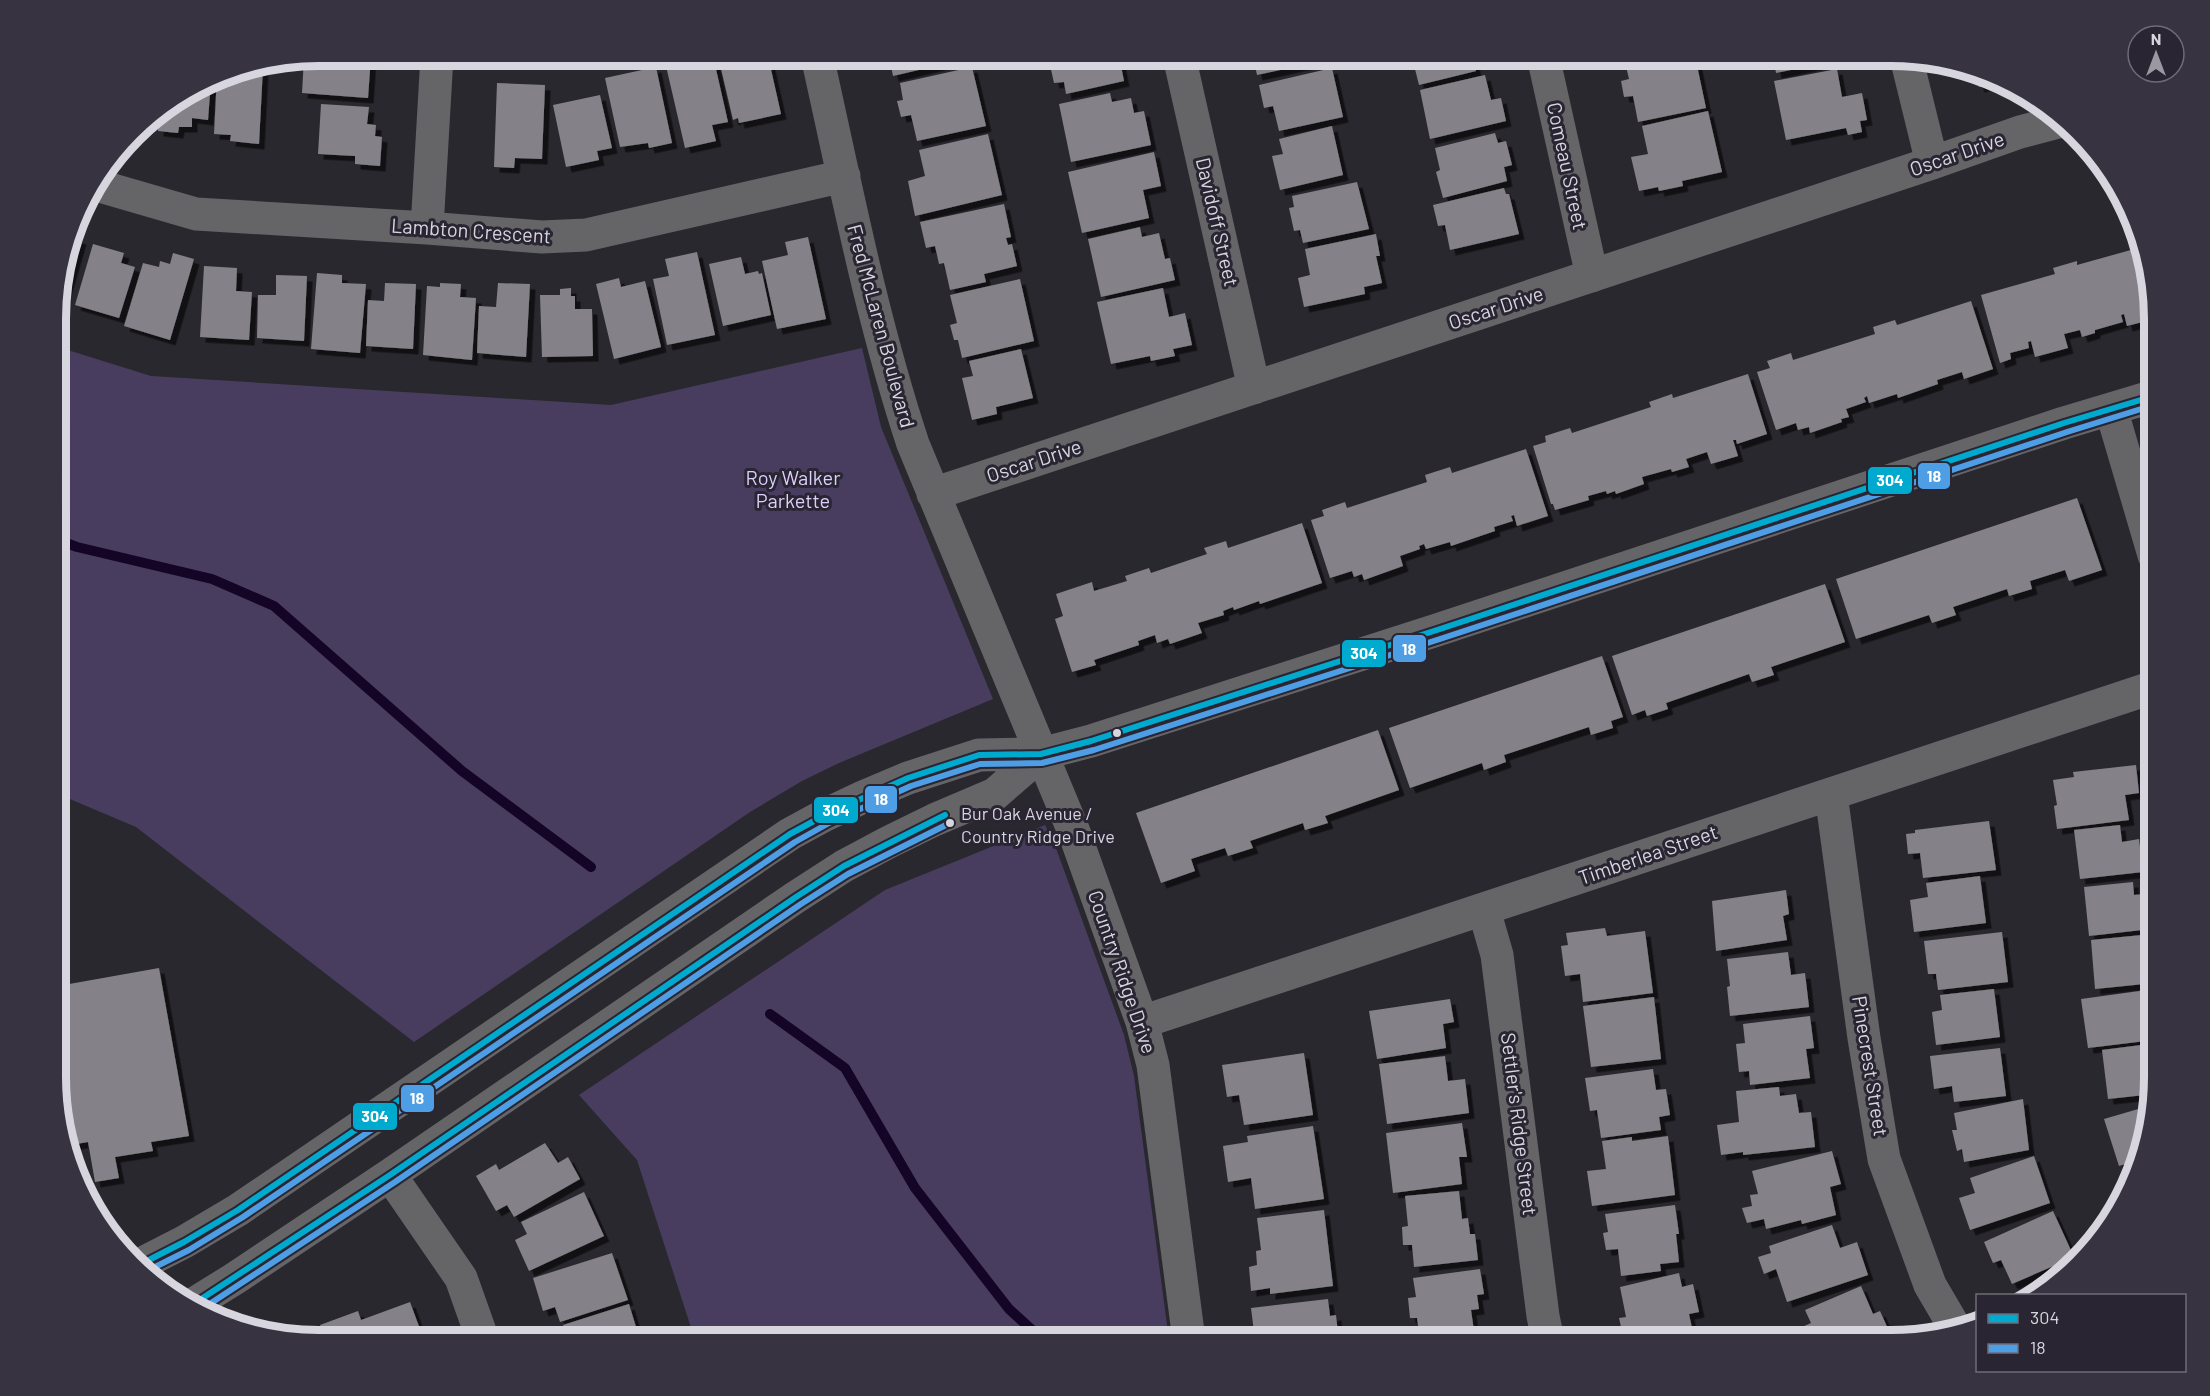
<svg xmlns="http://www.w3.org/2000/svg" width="2210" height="1396" font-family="Barlow,sans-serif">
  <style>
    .green { fill: #483d5f }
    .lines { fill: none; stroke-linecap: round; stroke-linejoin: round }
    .stream { stroke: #140527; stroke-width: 10 }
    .building { fill: #848288; filter: url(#shadow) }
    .minor { stroke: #656466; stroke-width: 33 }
    .bus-1-casing { stroke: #292532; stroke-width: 10 }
    .bus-2-casing { stroke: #292532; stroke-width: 10 }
    .bus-1 { stroke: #00a9ce; stroke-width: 6 }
    .bus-2 { stroke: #4d9ee5; stroke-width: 6 }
    .bus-dot { fill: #d7d5de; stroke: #292532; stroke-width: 2 }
    .labels { text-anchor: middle; stroke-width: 6; stroke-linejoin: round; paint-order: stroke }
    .bus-label { font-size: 18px; fill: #d7d5de; stroke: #292532; text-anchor: start }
    .street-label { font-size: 20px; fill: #d7d5de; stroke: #292532 }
    .park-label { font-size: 20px; fill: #ddcffc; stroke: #292532 }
    .rim { fill: none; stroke: #d7d5de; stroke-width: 8 }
    .line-badge { stroke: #292532; stroke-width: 2 }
    .badge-label { font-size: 16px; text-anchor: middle; font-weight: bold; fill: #fff }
  </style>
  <defs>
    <filter id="shadow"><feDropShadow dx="5.5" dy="5.5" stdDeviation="0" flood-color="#0009"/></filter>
  </defs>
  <rect width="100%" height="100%" fill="#2a282f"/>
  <!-- green -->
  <path class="green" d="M58,347L151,376L611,405L862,348L881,427L993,699L839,763L802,781L750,812L414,1042L136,827L58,794Z
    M1045,825L1053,840L1124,1035L1134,1076L1169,1340H695L637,1160L579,1095L885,890Z"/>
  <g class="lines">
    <!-- stream -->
    <path class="stream" d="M58,540L77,547L212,579L274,606L462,771L591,867
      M770,1014L845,1068L915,1188L1009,1309L1043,1340"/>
  </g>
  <!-- building -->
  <path class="building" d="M319,56H371L368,98L302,93L304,58Z
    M713,56L728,122L712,125L716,141L685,148L666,66Z
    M718,56H768L781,114L739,123L738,118L733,120Z
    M889,56H960L961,60L893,76Z
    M1048,56H1119L1124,81L1066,94L1064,82L1054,83Z
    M1253,56H1316L1317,62L1257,75Z
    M1417,56H1472L1476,71L1419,85L1413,61L1418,60Z
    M1653,56H1695L1706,108L1638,122L1633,96L1624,97L1621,81L1629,79L1625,62Z
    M1773,56H1848L1849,58L1776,73Z
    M263,67L259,144L230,141L231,135L214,134L217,76Z
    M656,67L672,143L649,148L648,143L620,147L605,78Z
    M972,67L986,126L917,141L911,115L901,117L897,101L903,100L900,83Z
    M1332,68L1343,117L1279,131L1273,106L1264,108L1259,85Z
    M1837,69L1842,97L1862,93L1867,120L1860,121L1862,132L1848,135L1846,128L1786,140L1774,81Z
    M1975,72L1998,82L1979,87Z
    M1485,75L1491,100L1501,98L1506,121L1430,139L1420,90Z
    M211,80L208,120L192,118V127H179L178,133L158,131L159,112Z
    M497,83L545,85L542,159L515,158L514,168L494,167Z
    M1110,93L1112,102L1131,98L1134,113L1144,111L1151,145L1071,162L1059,104Z
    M600,95L612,148L597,151L599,160L566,167L553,105Z
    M321,104L369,107L367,124L376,125L375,136L382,137L380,166L355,164V156L318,154Z
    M1708,111L1722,172L1682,181L1683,186L1659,191L1658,187L1639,191L1631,157L1648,154L1642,126Z
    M1332,126L1343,175L1280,190L1272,156L1283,154L1279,139Z
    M1495,133L1498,143L1506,141L1512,165L1504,167L1507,181L1443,198L1436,172L1440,170L1435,148Z
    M988,134L1002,195L915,216L908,181L925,176L919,150Z
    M1154,152L1161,186L1143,190L1149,218L1082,233L1068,172Z
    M1357,182L1369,229L1303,243L1300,230L1294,231L1289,208L1294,207L1292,196Z
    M1504,188L1506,194H1509L1519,234L1450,250L1445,225L1438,226L1433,205Z
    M1004,204L1011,237L1006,238L1008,245L1012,244L1017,266L984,274L986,282L950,290L944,263L939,264L935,246L926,248L920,222Z
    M1140,227L1142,237L1159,233L1165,259L1170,258L1175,280L1101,297L1088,239Z
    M1376,234L1380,256H1376L1382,283L1364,287L1365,294L1304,307L1298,278L1310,275L1305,249Z
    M72,237L81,239L63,301L58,299V285Z
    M808,237L826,319L777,329L762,261L788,255L785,242Z
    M93,244L124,253L121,263L135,267L119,318L75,305Z
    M2138,248L2154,302V319L2127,326L2124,314L2121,315L2123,322L2095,330V333L2082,337L2080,330L2064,334L2068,348L2035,357L2031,341L2028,342L2029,348L2010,353L2011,359L2000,363L1981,295L2055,274L2053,268L2077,261V265Z
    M697,252L715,335L667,345L653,279L669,276L665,259Z
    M173,253L194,259L170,340L124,326L143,263L159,267L160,261L170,264Z
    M741,257L745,274L758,271L759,274L762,273L771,315L723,326L709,264Z
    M204,266L237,268L236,291L252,292L249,340L200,337Z
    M317,273L342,275V283L366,284L360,353L311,349Z
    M276,275L307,276L304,341L257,338L258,295H276Z
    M619,278L621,287L645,281L661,347L614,359L596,284Z
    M1020,279L1034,341L962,358L958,340H954L950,325L957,323L950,295Z
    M385,283L416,284L413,349L366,346L368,300L384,301Z
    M440,283L461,284L460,297L476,298L472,360L423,355L427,286L440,287Z
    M498,283L530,284L526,357L477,353L479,306L496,307Z
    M571,288V296H575V309H592L593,356L542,357L540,295H560V289Z
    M1163,288L1169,317L1185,313L1192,345L1173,349L1175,356L1151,361L1150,356L1111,364L1097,302Z
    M1971,301L1993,369L1964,379L1962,372L1937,380L1938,384L1898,398L1897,394L1869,403L1867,396L1864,398L1866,402L1846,409L1849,417L1841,419L1842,422L1810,433L1809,427L1798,430L1796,423L1776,430L1757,372L1770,368L1767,361L1791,353L1793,360L1875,334L1873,327L1895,320L1897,325Z
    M1021,349L1033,398L996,407L997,414L972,420L962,378L973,376L969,361Z
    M1748,374L1767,434L1737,444L1736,440H1733L1738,456L1711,464L1707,452L1686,459L1689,467L1672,472L1671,469L1642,477L1644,484L1616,494L1615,491L1607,494L1606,491L1588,496L1589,500L1555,510L1553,504H1551L1533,446L1546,442L1545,436L1570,428L1572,433L1651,407L1649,402L1672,394L1673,398Z
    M1526,449L1548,516L1517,526L1514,515L1511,516L1513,521L1494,527L1495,531L1451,546L1450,542L1426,549L1424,544L1419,546L1420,549L1400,556L1403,566L1364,580L1362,574L1354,577L1352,571L1330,578L1311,520L1324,516L1322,510L1345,502L1347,508L1427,482L1425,475L1450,467L1452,473Z
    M2077,498L2102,570L2069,581L2065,570L2030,581L2032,589L2009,596L2007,589L1953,607L1956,615L1932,623L1929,615L1856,639L1836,579Z
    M1302,523L1322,583L1260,604L1259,601L1234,610L1233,607L1223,611L1224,615L1198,623L1202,633L1170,644L1168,639L1157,643L1155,635L1138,641L1139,645L1094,660L1096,665L1072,672L1055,619L1063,616L1056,594L1092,582L1094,591L1127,581L1125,576L1149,568L1151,573L1207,554L1204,548L1226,541L1228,548Z
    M1825,584L1845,642L1771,667L1774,675L1752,682L1749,674L1666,703L1668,709L1647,716L1645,710L1632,715L1612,656Z
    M1602,656L1623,717L1611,721L1613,728L1591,735L1589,727L1504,755L1506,762L1484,770L1482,763L1410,788L1389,728Z
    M1378,730L1399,790L1325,816L1328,823L1305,830L1303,823L1250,841L1253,848L1228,856L1225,848L1191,859L1195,871L1161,883L1136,813Z
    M2136,765L2139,793L2125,795L2129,820L2057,829L2054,806L2057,805L2053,780L2074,777L2073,772Z
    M1989,821L1996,870L1923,878L1920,853L1908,854L1906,834L1915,833V830Z
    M2120,825L2122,842L2139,839L2143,872L2080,879L2074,830Z
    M1980,876L1986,923L1914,932L1910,900L1928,897L1926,883Z
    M2133,882L2134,895L2144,894L2146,910L2141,911L2142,930L2089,936L2084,887Z
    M1786,890L1789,914L1783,916L1787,940L1716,951L1712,901Z
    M1605,928L1607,936L1645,931L1653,993L1583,1002L1580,974L1565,976L1561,946L1568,945L1566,933Z
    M2002,932L2008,982L1938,990L1936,974H1928L1924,941Z
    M2142,935L2144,951L2154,950V983L2095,989L2091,940Z
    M1788,952L1791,975L1805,973L1809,1007L1730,1016L1727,987L1730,986L1727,959Z
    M159,968L189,1136L151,1142L153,1151L115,1157L119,1178L95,1182L88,1142L70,1145L58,1111V986Z
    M1994,989L2000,1037L1936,1045L1932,1012L1942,1010L1940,995Z
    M2154,989V1040L2088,1048L2081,999Z
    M1654,997L1661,1059L1591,1067L1583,1006Z
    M1450,999L1454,1022L1443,1024L1446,1048L1377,1059L1369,1011Z
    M1810,1016L1814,1048L1806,1049L1810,1078L1750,1085L1749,1071L1739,1072L1736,1044L1745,1043L1743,1024Z
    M2149,1044L2151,1060L2154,1059V1094L2108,1099L2102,1050Z
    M2000,1048L2006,1096L1954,1102L1952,1086L1934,1089L1930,1056Z
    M1304,1053L1313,1115L1244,1125L1239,1095L1227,1097L1222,1065Z
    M1445,1056L1448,1081L1465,1079L1469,1113L1387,1124L1379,1064Z
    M1653,1069L1656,1090L1666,1089L1670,1115L1659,1117L1661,1130L1601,1138L1597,1110L1590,1111L1585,1078Z
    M1779,1087L1780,1096L1796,1094L1799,1113L1811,1112L1815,1147L1743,1155V1152L1721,1155L1717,1125L1739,1122L1736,1091Z
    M2023,1099L2029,1150L1964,1162L1962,1149L1957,1151L1952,1130H1957L1954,1113Z
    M2152,1105L2141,1159L2119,1166L2104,1119Z
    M1462,1123L1467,1157H1459L1462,1184L1393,1193L1386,1133Z
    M1313,1126L1324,1199L1255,1209L1251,1178L1228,1182L1223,1146L1248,1142L1247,1136Z
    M1668,1136L1675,1195L1592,1206L1587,1171L1606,1169L1602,1141L1632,1137V1141Z
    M545,1143L558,1163L568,1157L580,1179L514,1217L507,1205L496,1211L476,1176L496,1164L499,1170Z
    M1832,1151L1841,1184L1830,1187L1836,1215L1802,1224L1801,1220L1766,1229L1764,1219L1747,1223L1742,1208L1752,1206L1750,1195L1758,1194L1752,1171Z
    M2034,1156L2050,1203L1970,1230L1959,1198L1975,1193L1970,1178Z
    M1459,1191L1462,1219L1468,1218L1470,1234H1475L1478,1260L1414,1267L1412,1245H1403L1402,1227L1408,1226L1405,1196Z
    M584,1192L604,1236L529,1271L515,1240L527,1234L521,1222Z
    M1675,1205L1679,1234H1676L1679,1262L1660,1264L1661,1271L1621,1276L1618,1249L1606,1250L1603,1233L1608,1232L1605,1214Z
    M1324,1210L1333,1286L1270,1294V1288L1251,1291L1249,1267L1257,1265L1256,1251L1261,1250L1257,1218Z
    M2053,1211L2074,1257L2012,1284L2001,1260L1993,1263L1984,1242Z
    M1832,1225L1840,1248L1857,1242L1868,1275L1787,1302L1776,1269L1764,1274L1758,1257L1771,1253L1769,1246Z
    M612,1253L628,1300L560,1322L555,1307L543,1311L533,1278Z
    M1480,1269L1484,1294L1477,1295L1479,1309L1471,1310L1474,1331L1477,1330L1478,1340H1420L1417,1318H1410L1408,1298L1416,1297L1413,1278Z
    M1679,1273L1682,1287L1693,1284L1699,1312L1689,1314L1693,1333L1659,1340H1624L1619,1318L1626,1317L1620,1287Z
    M1861,1286L1873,1314L1880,1311L1893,1340H1807L1802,1327L1811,1323L1805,1310Z
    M1328,1299L1330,1316L1336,1315L1338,1333L1332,1334L1333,1340H1255L1251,1308Z
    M410,1302L424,1340L308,1339L323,1334L320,1325L358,1311L361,1320Z
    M629,1304L640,1340H568L563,1325Z"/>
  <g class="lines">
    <!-- minor -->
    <path class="minor" d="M817,56C846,186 871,317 913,444L1074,832L1142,1022L1153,1065L1189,1340
      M1179,56L1254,388
      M1543,56L1592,276
      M1906,57L1932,163
      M96,185L196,214L427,228L542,237L586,235L844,176
      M427,228L437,56
      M2111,409L2154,555
      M933,494L1932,163L2020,132L2058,122
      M1831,794L1864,1038L1884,1159L1930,1285L1954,1326
      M1484,910L1497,955L1543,1316L1548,1340
      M1142,1022L2154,687
      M390,1175L461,1278L483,1340
      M141,1264L184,1242L238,1210L790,834L825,815L863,797L908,778L979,755L1041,754L1091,741L1437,630L2064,423L2154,396
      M192,1305L234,1279L390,1175L796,897L844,866L889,842L934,820L995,794L1041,754"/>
    <defs>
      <path id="bus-1" d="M141,1264L184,1242L238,1210L790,834L825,815L908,778L979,755L1041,754L1091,741L1437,630L2064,423L2154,396
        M192,1305L390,1175L796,897L844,866L945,815"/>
      <path id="bus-2" d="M147,1271L189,1250L243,1217L795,842L829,823L911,786L980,764L1042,763L1094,750L1440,639L2067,432L2154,405
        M202,1309L395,1182L801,904L848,874L950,823"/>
    </defs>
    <!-- bus-1 casing -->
    <use href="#bus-1" class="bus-1-casing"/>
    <!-- bus-2 casing -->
    <use href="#bus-2" class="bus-2-casing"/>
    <!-- bus-1 -->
    <use href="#bus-1" class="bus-1"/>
    <!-- bus-2 -->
    <use href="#bus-2" class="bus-2"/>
  </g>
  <!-- markers -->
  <g class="bus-dot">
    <circle cx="1117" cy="733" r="5"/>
    <circle cx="950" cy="823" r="5"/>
  </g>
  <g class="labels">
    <!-- bus labels -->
    <g class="bus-label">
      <text x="961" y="820">Bur Oak Avenue /<tspan x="961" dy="23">Country Ridge Drive</tspan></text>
    </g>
    <!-- street labels -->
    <g class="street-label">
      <text transform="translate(1957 154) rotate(-19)" y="7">Oscar Drive</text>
      <text transform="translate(1567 166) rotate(78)" y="7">Comeau Street</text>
      <text transform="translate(1217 222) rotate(77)" y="7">Davidoff Street</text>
      <text transform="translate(471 231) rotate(4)" y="7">Lambton Crescent</text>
      <text transform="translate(1496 308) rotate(-18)" y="7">Oscar Drive</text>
      <text transform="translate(881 326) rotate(75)" y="7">Fred McLaren Boulevard</text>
      <text transform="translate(1034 461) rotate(-18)" y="7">Oscar Drive</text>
      <text transform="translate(1648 855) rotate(-19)" y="7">Timberlea Street</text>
      <text transform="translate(1122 972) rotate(71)" y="7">Country Ridge Drive</text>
      <text transform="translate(1870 1066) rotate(81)" y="7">Pinecrest Street</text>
      <text transform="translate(1519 1124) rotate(83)" y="7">Settler's Ridge Street</text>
    </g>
    <!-- park labels -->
    <g class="park-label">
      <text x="793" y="485">Roy Walker<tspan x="793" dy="23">Parkette</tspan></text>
    </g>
  </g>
  <!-- crop -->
  <path d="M0 0H2210V1396H0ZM319 66H1891A253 253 0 0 1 2144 319V1077A253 253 0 0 1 1891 1330H319A253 253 0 0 1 66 1077V319A253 253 0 0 1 319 66Z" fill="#373340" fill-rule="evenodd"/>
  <path class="rim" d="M319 66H1891A253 253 0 0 1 2144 319V1077A253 253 0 0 1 1891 1330H319A253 253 0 0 1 66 1077V319A253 253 0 0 1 319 66Z"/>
  <g class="line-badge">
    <rect x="1917" y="462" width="34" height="28" rx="6" fill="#4d9ee5"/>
    <rect x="1867" y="466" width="46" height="29" rx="6" fill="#00a9ce"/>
    <rect x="1392" y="634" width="35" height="29" rx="6" fill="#4d9ee5"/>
    <rect x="1341" y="639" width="46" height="29" rx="6" fill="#00a9ce"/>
    <rect x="864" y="785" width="34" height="29" rx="6" fill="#4d9ee5"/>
    <rect x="813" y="796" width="46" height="28" rx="6" fill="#00a9ce"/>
    <rect x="400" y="1084" width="35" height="29" rx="6" fill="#4d9ee5"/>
    <rect x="352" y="1102" width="46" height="29" rx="6" fill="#00a9ce"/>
  </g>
  <g class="badge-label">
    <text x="1934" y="482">18</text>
    <text x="1890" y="486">304</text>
    <text x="1409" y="655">18</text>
    <text x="1364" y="659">304</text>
    <text x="881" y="805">18</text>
    <text x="836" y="816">304</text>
    <text x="417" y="1104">18</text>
    <text x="375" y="1122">304</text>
  </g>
  <!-- legend -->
  <rect x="1976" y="1294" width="210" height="78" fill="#292532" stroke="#6f6b77" stroke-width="1.5"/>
  <rect x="1988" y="1314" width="30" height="9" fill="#00a9ce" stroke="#6f6b77" stroke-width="1.5"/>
  <text x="2030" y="1324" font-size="18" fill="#d7d5de">304</text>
  <rect x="1988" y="1344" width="30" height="9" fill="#4d9ee5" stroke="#6f6b77" stroke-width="1.5"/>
  <text x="2030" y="1354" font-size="18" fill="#d7d5de">18</text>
  <!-- north arrow -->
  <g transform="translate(2156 54)"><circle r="28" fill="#292532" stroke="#6f6b77" stroke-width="1.5"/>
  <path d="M0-4.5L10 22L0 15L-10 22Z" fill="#9a98a1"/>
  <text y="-9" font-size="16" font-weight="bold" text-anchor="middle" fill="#d7d5de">N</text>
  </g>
</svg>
